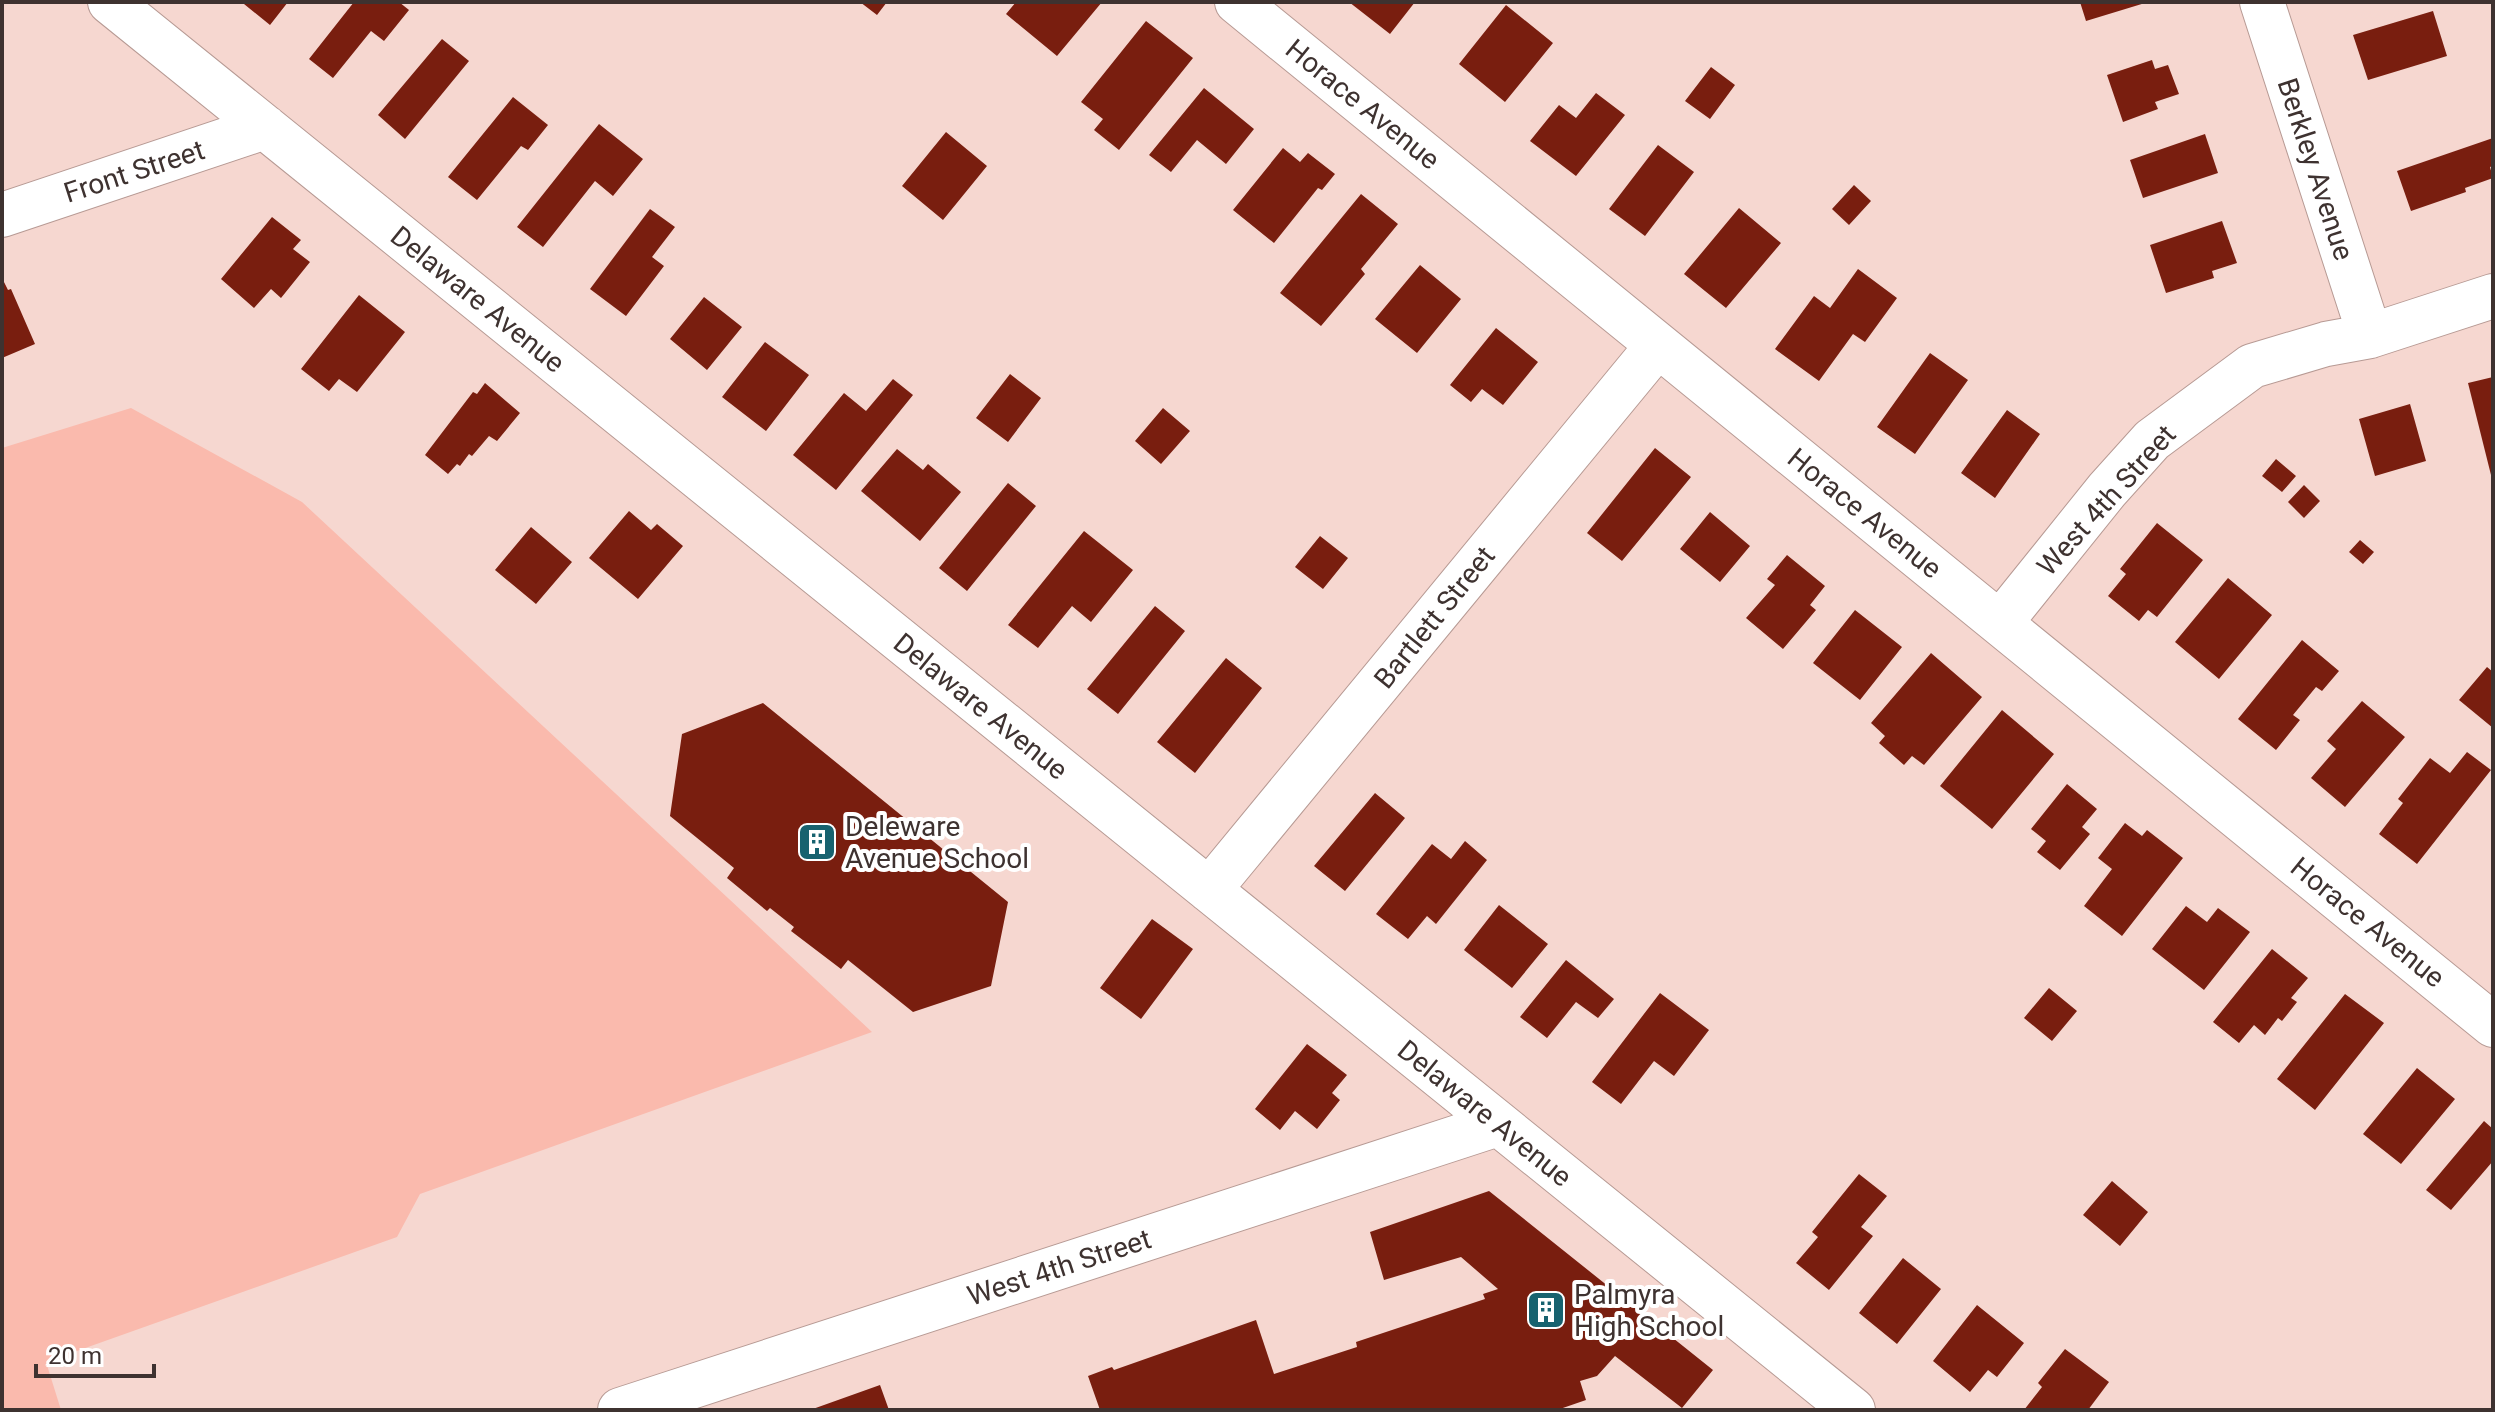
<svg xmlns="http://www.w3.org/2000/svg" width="2495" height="1412" font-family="Roboto,sans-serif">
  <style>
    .green { fill: #fabaad }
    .building { fill: #791e0f }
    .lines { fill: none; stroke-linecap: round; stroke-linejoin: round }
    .street-casing { stroke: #b79a94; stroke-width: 46 }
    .street { stroke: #fff; stroke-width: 44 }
    .labels { text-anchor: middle; stroke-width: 8; stroke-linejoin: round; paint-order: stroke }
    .street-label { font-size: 28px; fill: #3e3230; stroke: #fff }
    .poi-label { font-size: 28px; fill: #3e3230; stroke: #fff; text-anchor: start }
  </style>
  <rect width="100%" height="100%" fill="#f6d7d0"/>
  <!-- green -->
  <path class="green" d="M131,408L302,502L872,1032L420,1194L397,1237L46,1362L61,1410H2V448Z"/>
  <!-- building -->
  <path class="building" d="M246,2H288L270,25L244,4Z
    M354,2H399L409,10L384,41L371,31L333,78L309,59Z
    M860,2H887L877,15Z
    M1016,2H1102L1057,56L1006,14Z
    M1349,2H1415L1390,34Z
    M2080,2H2144L2145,3L2086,21Z
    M1506,5L1553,43L1505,102L1459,64Z
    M2433,11L2447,56L2368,80L2353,35Z
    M1146,21L1193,58L1119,150L1094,130L1103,119L1081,102Z
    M442,39L469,61L405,139L378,115Z
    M2152,60L2155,69L2168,65L2179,94L2155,102L2158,109L2123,122L2107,75Z
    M1711,67L1735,85L1710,119L1685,101Z
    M1204,88L1254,129L1226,164L1197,140L1171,172L1149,155Z
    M1596,93L1625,115L1576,176L1530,141L1559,105L1576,118Z
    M513,97L548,125L528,150L521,146L477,200L448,177Z
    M599,124L643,159L613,196L595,181L543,247L517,227Z
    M946,132L987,166L943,220L902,186Z
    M2205,134L2218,173L2143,198L2130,160Z
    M2493,138V166L2490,167L2493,178L2465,188L2466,192L2411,211L2397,171Z
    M1658,145L1694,172L1645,236L1609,209Z
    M1283,148L1300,162L1308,153L1335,174L1322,190L1318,188L1274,243L1233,210Z
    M1854,185L1871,201L1849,225L1832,209Z
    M1361,194L1398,224L1361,269L1365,274L1321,326L1280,293Z
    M1739,208L1781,243L1726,308L1684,274Z
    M650,209L675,227L652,257L664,266L626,316L590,289Z
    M272,217L301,240L293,249L310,262L281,298L271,289L254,308L221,279Z
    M2222,221L2237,263L2212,271L2214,278L2166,293L2150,245Z
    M1420,265L1461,299L1417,353L1375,319Z
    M1858,269L1897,298L1865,342L1853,334L1819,381L1775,349L1814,296L1830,308Z
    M2,278L8,290L11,289L35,344L2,358Z
    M359,295L405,332L357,392L339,379L329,391L301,369Z
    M704,297L742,327L707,370L670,339Z
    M1496,328L1538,362L1503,405L1482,389L1471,402L1450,385Z
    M765,342L809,375L766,431L722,397Z
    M1930,353L1968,380L1915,454L1877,427Z
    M1010,374L1041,398L1008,442L976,418Z
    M2493,377V479H2492L2468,383Z
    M893,379L913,395L836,490L793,455L844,393L866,411Z
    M485,383L520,413L497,441L489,436L472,456L469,454L460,466L457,464L448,474L425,455L473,392L477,394Z
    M2410,404L2426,461L2375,476L2359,419Z
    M1163,408L1190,431L1161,464L1135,441Z
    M2007,410L2040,434L1995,498L1961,473Z
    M1655,448L1691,477L1622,561L1587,533Z
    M897,449L923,470L928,464L961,492L920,541L861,491Z
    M2276,459L2296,476L2282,492L2262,476Z
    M1008,483L1036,506L967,591L939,568Z
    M2304,485L2320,501L2304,518L2288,502Z
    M629,511L651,530L657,524L683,546L638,599L589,558Z
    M1710,512L1750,546L1720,582L1680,549Z
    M2157,523L2203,560L2157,617L2148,610L2139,621L2108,596L2126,574L2120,569Z
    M531,527L572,562L536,604L495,570Z
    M1084,531L1133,570L1091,622L1072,606L1038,648L1008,625Z
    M1320,536L1348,558L1323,589L1295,567Z
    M2360,540L2374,552L2363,564L2349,552Z
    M1787,555L1825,586L1810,605L1816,610L1783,649L1746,618L1775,585L1767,579Z
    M2228,578L2272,615L2219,679L2175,642Z
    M1155,606L1185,631L1118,714L1087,689Z
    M1855,610L1902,647L1860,700L1813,663Z
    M2302,640L2339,671L2322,691L2316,687L2293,715L2300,720L2276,750L2238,719Z
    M1931,653L1982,697L1924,765L1912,756L1904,765L1879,743L1885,736L1871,723Z
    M1226,658L1262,688L1195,773L1157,742Z
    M2487,667L2493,672V728L2459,700Z
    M2362,701L2405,737L2345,807L2311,778L2336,749L2327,741Z
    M763,703L1008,902L991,986L913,1012L848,960L841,969L791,931L794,927L770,908L767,911L727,878L734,868L670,816L682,734Z
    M2002,710L2054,754L1992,829L1940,786Z
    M2467,752L2491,770L2417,864L2379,834L2403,803L2398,799L2430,758L2450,773Z
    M2067,784L2097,809L2082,827L2090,834L2060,870L2037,852L2046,841L2031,829Z
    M1375,793L1405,818L1345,891L1314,866Z
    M2125,823L2142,836L2147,830L2183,858L2122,936L2084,906L2112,869L2098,858Z
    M1465,841L1487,860L1436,924L1427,916L1408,939L1376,914L1432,844L1451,859Z
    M1499,905L1548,944L1512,988L1464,950Z
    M2186,906L2207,922L2218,908L2250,932L2204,990L2152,949Z
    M1152,919L1193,949L1141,1019L1100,988Z
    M2272,949L2308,978L2291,998L2297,1002L2282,1021L2278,1018L2265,1035L2254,1025L2239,1043L2213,1022Z
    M1566,960L1614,999L1598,1018L1576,1002L1547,1038L1520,1017Z
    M2049,988L2077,1011L2052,1041L2024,1018Z
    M1660,993L1709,1030L1674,1076L1654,1061L1621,1104L1592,1082Z
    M2345,994L2384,1023L2315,1110L2277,1079Z
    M1307,1044L1347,1075L1332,1093L1340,1100L1317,1129L1295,1111L1280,1130L1255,1109Z
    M2417,1068L2455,1099L2401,1164L2363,1134Z
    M2484,1121L2493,1129V1161L2451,1210L2426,1190Z
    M1859,1174L1887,1196L1861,1227L1873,1236L1829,1290L1796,1263L1818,1237L1812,1232Z
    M2112,1181L2148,1212L2120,1246L2083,1215Z
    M1489,1191L1713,1370L1682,1408L1615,1356L1597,1376L1580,1381L1586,1400L1557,1410H1100L1088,1376L1112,1367L1114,1370L1256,1320L1274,1374L1357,1347L1356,1342L1485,1299L1483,1294L1498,1289L1461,1257L1384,1280L1370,1232Z
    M1903,1258L1941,1289L1897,1344L1859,1313Z
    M1977,1305L2024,1343L1997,1377L1988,1370L1970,1392L1933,1361Z
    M2065,1349L2109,1382L2088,1410H2024L2042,1387L2038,1383Z
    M880,1385L889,1410H810Z"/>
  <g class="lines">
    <defs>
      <path id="street" d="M110,2L1853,1410
        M1237,2L2493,1025
        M2262,2L2370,336
        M2,215L265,127
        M2000,623L2107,490L2152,440L2252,366L2326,344L2370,336L2493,296
        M1209,890L1658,345
        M620,1410L1498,1124"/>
    </defs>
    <!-- street casing -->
    <use href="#street" class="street-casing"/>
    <!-- street -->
    <use href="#street" class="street"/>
  </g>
  <!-- icons -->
  <defs>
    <symbol id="building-square" viewBox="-11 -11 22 22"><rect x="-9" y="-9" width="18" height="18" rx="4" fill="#17626f" stroke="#fff"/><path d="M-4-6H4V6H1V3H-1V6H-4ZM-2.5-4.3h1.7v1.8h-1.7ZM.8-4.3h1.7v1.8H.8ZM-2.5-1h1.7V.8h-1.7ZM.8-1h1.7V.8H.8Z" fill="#fff"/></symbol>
  </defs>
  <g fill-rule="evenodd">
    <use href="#building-square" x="795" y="820" width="44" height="44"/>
    <use href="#building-square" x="1524" y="1288" width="44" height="44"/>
  </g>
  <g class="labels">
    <!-- street labels -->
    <g class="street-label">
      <text transform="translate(1363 104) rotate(39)" y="10">Horace Avenue</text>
      <text transform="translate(2316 169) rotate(72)" y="10">Berkley Avenue</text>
      <text transform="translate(134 171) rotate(-18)" y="10">Front Street</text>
      <text transform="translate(478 299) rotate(39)" y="10">Delaware Avenue</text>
      <text transform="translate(2106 500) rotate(-48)" y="10">West 4th Street</text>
      <text transform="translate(1865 513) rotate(39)" y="10">Horace Avenue</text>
      <text transform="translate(1434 617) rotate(-51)" y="10">Bartlett Street</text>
      <text transform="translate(981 706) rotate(39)" y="10">Delaware Avenue</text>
      <text transform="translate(2368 922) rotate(39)" y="10">Horace Avenue</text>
      <text transform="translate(1485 1113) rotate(39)" y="10">Delaware Avenue</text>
      <text transform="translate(1059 1267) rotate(-18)" y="10">West 4th Street</text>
    </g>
    <!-- poi labels -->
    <g class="poi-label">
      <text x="845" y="836">Deleware<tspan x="845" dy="32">Avenue School</tspan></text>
      <text x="1574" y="1304">Palmyra<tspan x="1574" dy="32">High School</tspan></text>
    </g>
  </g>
  <!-- border -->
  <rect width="2495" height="1412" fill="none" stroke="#3e3230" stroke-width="8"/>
  <!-- scale -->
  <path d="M36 1364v12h118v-12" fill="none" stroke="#3e3230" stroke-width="4"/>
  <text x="48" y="1364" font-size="24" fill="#3e3230" stroke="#ffffff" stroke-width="6" paint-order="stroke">20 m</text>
</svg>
